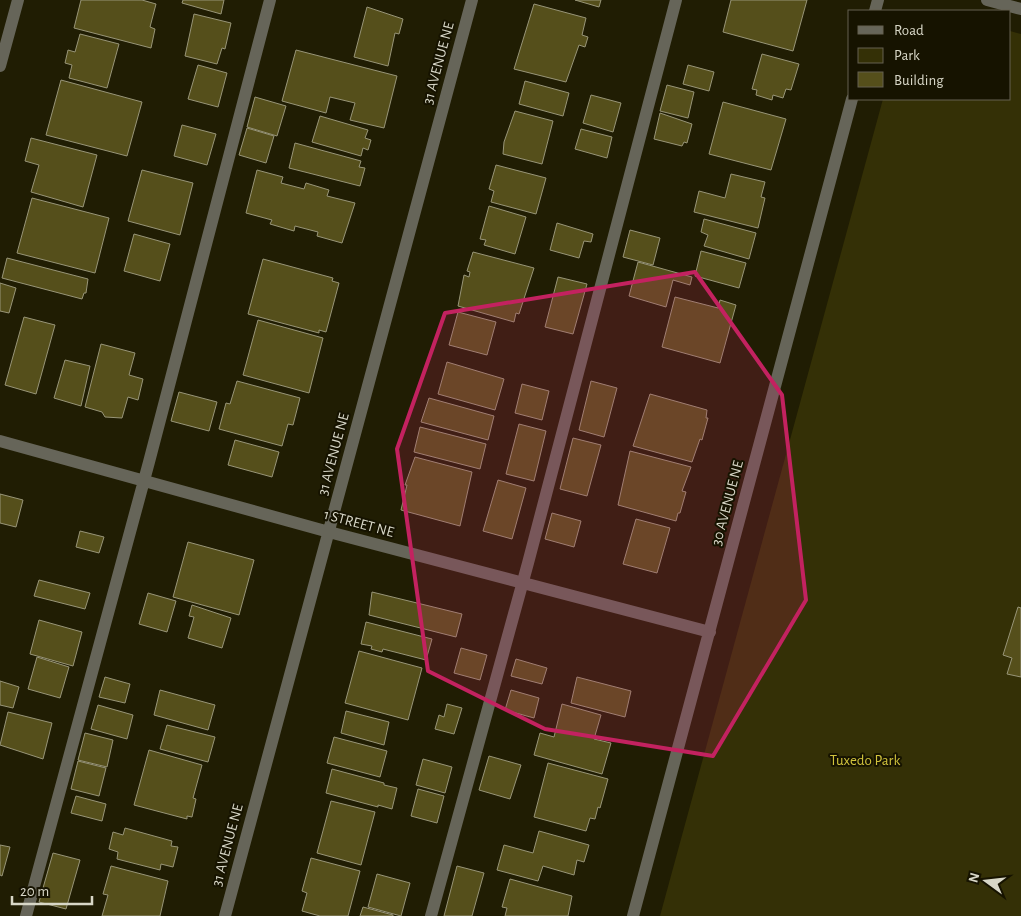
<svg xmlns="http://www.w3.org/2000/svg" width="1021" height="916" font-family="'Alegreya Sans',sans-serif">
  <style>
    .green { fill: #343006 }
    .building { fill: #554f1b; stroke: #989578 }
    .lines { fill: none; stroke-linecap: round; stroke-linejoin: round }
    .minor { stroke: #666559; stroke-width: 12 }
    .marked { fill: #c32260; fill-opacity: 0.2; stroke: #c32260; stroke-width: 4; stroke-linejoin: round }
    .labels { text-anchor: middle; stroke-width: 4; stroke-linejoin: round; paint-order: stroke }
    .street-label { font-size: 15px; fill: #d8d7c7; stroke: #161300 }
    .park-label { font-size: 15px; fill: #d1c33c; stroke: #161300 }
  </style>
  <rect width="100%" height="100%" fill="#201d03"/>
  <!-- green -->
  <path class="green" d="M1010,31L1021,34V916H660L883,99H1010Z"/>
  <!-- building -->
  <path class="building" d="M81,0H142L156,4L150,27L155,29L151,48L74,28Z
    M183,0H224L221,14L182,3Z
    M575,0H601L599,7Z
    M731,0H807L793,51L723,32Z
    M534,4L586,18L582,35L588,37L585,47L579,45L566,82L514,69Z
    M367,7L403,19L399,34L395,33L388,66L354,57Z
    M194,14L231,23L225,49L222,48L217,64L185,56Z
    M80,34L119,44L107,88L69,78L72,65L65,63L68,50L75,52Z
    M296,50L397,76L384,128L350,120L355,103L330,97L326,113L282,101Z
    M762,54L799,64L791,90L786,89L783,98L773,95L772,100L756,95L757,90L752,89Z
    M198,65L227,73L218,107L188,99Z
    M688,65L714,72L709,91L683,84Z
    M61,80L142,102L127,156L46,135Z
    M525,81L569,93L563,116L519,104Z
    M667,85L694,92L688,118L660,111Z
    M591,95L621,103L613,132L583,123Z
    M255,97L286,106L277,136L247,127Z
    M723,102L786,119L771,170L709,154Z
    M515,111L553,121L542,164L503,154L504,142Z
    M660,113L692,124L687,143L684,142L682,146L654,139Z
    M320,116L368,130L365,138L371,140L368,150L363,148L361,156L312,142Z
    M182,125L216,134L207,165L174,156Z
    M247,128L274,136L266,163L239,155Z
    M581,129L612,137L607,158L575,149Z
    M31,138L97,155L83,207L31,192L39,165L25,161Z
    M295,143L361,161L359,167L365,168L360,186L289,168Z
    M496,165L546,178L536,214L491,202L494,191L489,189Z
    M142,170L193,183L180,235L128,221Z
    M257,170L283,177L281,183L304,189L306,183L329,190L327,196L355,203L342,243L317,236L318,232L295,226L294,231L270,224L272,220L246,213Z
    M731,174L765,182L761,197L765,198L758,228L694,212L699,191L725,198Z
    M32,198L109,218L95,273L17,253Z
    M489,206L526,217L515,254L484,245L486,240L480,239Z
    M704,219L756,233L749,259L704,246L708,235L701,232Z
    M557,223L593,234L591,242L584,241L579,258L550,250Z
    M630,230L660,238L653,265L623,257Z
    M134,234L170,244L160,281L124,271Z
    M701,251L746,263L739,288L695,276Z
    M473,252L534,268L519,314L516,313L514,322L458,306L464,275L469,277L470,272L467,271Z
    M7,258L88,279L86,293H84L82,299L2,278Z
    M263,259L333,278L332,281L339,283L326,332L319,330V333L248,314Z
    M638,262L692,277L690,285L673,280L666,307L629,296Z
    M558,277L587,284L573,334L545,327Z
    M0,283L16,288L9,313L0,311Z
    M675,297L718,308L720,300L736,305L720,363L662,347Z
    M458,312L496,322L487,355L449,345Z
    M24,317L55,325L36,394L5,385Z
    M258,320L323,338L309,393L243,375Z
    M101,344L135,353L129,375L143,379L138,400L128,397L122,418L105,417L102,412L85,407Z
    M65,360L90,366L81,406L54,398Z
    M447,362L504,379L495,410L438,394Z
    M237,381L300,398L293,425L288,424L282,446L219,429L226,403L230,404Z
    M591,381L617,388L604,437L579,430Z
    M522,384L549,391L542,420L515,413Z
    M179,392L217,402L209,431L171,421Z
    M650,394L707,410L706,418H708L702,440L700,439L692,462L633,446Z
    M429,398L494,416L488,440L421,422Z
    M519,424L546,431L534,481L506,474Z
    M420,427L486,444L480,469L414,452Z
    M573,438L601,445L587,496L560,489Z
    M235,440L279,452L272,477L228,465Z
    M630,451L691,467L682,491L686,492L680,513H678L676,521L618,505Z
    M415,457L472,472L460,526L401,510L407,485H405Z
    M498,480L526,488L512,539L483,531Z
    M0,494L23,500L16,527L0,523Z
    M552,513L581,521L574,547L545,539Z
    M636,519L670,528L657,573L623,564Z
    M80,531L104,537L99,553L76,547Z
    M188,542L254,560L239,615L173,597Z
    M39,580L90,593L85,609L34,596Z
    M372,592L462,614L456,637L369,615Z
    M148,593L176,601L167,632L139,624Z
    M192,605L231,618L222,648L188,638L194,617L189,616Z
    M1018,607L1021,608V677L1007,674L1012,658L1003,655Z
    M39,620L82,632L73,666L30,654Z
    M366,622L432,639L426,660L383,649L382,652L371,649L372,646L361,644Z
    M461,648L487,655L480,680L454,673Z
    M359,651L422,668L408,720L345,703Z
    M37,657L69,667L60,698L28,689Z
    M516,659L547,668L542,684L511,676Z
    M105,677L130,684L125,703L99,697Z
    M577,677L631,691L625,717L571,703Z
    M0,681L19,687L13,708L0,705Z
    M160,690L215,705L208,730L154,715Z
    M511,690L539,698L534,718L505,710Z
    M447,704L462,708L454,734L435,729L439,715L444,717Z
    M562,704L601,715L594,739L611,743L602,774L534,755L540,733L554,737Z
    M98,705L133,715L127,739L91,729Z
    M346,711L389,722L384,745L341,733Z
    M8,712L52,723L43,759L0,745Z
    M167,725L215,737L208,762L160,749Z
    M85,733L113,740L107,767L78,760Z
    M334,737L387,751L380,777L327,763Z
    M149,750L202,765L193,798L196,799L192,817L187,816V819L134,805Z
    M489,756L521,765L510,799L479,790Z
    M423,759L452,767L445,793L416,785Z
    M78,761L106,768L99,796L71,789Z
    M548,763L608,779L600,808L598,807L595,819L590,818L586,831L534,817Z
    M332,769L384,783V785L397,788L392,809L378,805V807L326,793Z
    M418,789L444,796L437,823L411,816Z
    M76,796L106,804L102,821L71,813Z
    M331,801L375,812L361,865L317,853Z
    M125,828L172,841L171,846L178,847L173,867L161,864L160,870L117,859L118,852L109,849L113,832L123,835Z
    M539,831L589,845L584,862L577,860L574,875L543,866L538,881L497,870L504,845L533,853Z
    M0,845L10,847L2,876L0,875Z
    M53,853L80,860L66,909L39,902Z
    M311,858L360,871L348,916H320L302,911L307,893L302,891Z
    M111,866L168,881L160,916H102L108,895L103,894Z
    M457,866L484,873L472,916H444Z
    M377,874L410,883L401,916L368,907Z
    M510,879L572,896L568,916H505L507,908L502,907Z
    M363,907L393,915V916H360Z"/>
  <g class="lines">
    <!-- minor -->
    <path class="minor" d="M987,0L1021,9
      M875,11L878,0
      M0,66L18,0
      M0,441L329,532L710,632
      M26,916L149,462L270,0
      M225,916L472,0
      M431,916L528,563L676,0
      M633,916L852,99"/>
  </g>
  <!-- marked area -->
  <path class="marked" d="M695,272L782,395L806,600L713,756L545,729L428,671L397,449L445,313Z"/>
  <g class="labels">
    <!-- street labels -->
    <g class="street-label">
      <text transform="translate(438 63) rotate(-75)" y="5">31 AVENUE NE</text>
      <text transform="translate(333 454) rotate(-75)" y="5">31 AVENUE NE</text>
      <text transform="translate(727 503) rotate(-75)" y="5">30 AVENUE NE</text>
      <text transform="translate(359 523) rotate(15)" y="5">1 STREET NE</text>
      <text transform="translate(227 845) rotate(-75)" y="5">31 AVENUE NE</text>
    </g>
    <!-- park labels -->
    <g class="park-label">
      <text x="865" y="765">Tuxedo Park</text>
    </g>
  </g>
  <!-- legend -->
  <rect x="848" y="10" width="162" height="90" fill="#161300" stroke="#646150"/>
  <rect x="858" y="26" width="25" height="8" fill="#666559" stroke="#646150"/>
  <text x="894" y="35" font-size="15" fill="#d8d7c7">Road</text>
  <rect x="858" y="48" width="25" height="15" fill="#343006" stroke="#646150"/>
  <text x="894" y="60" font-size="15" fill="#d8d7c7">Park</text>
  <rect x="858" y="72" width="25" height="15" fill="#554f1b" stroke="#646150"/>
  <text x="894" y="85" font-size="15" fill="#d8d7c7">Building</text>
  <!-- north arrow -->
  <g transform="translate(986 881) rotate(285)" stroke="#161300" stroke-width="4" paint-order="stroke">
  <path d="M0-4L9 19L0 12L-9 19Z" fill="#d8d7c7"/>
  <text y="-8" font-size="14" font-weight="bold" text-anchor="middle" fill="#d8d7c7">N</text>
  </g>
  <!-- scale -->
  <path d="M12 896v8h80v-8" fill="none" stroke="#d8d7c7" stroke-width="2.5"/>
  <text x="20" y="896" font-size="15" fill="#d8d7c7" stroke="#161300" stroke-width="4" paint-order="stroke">20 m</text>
</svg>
